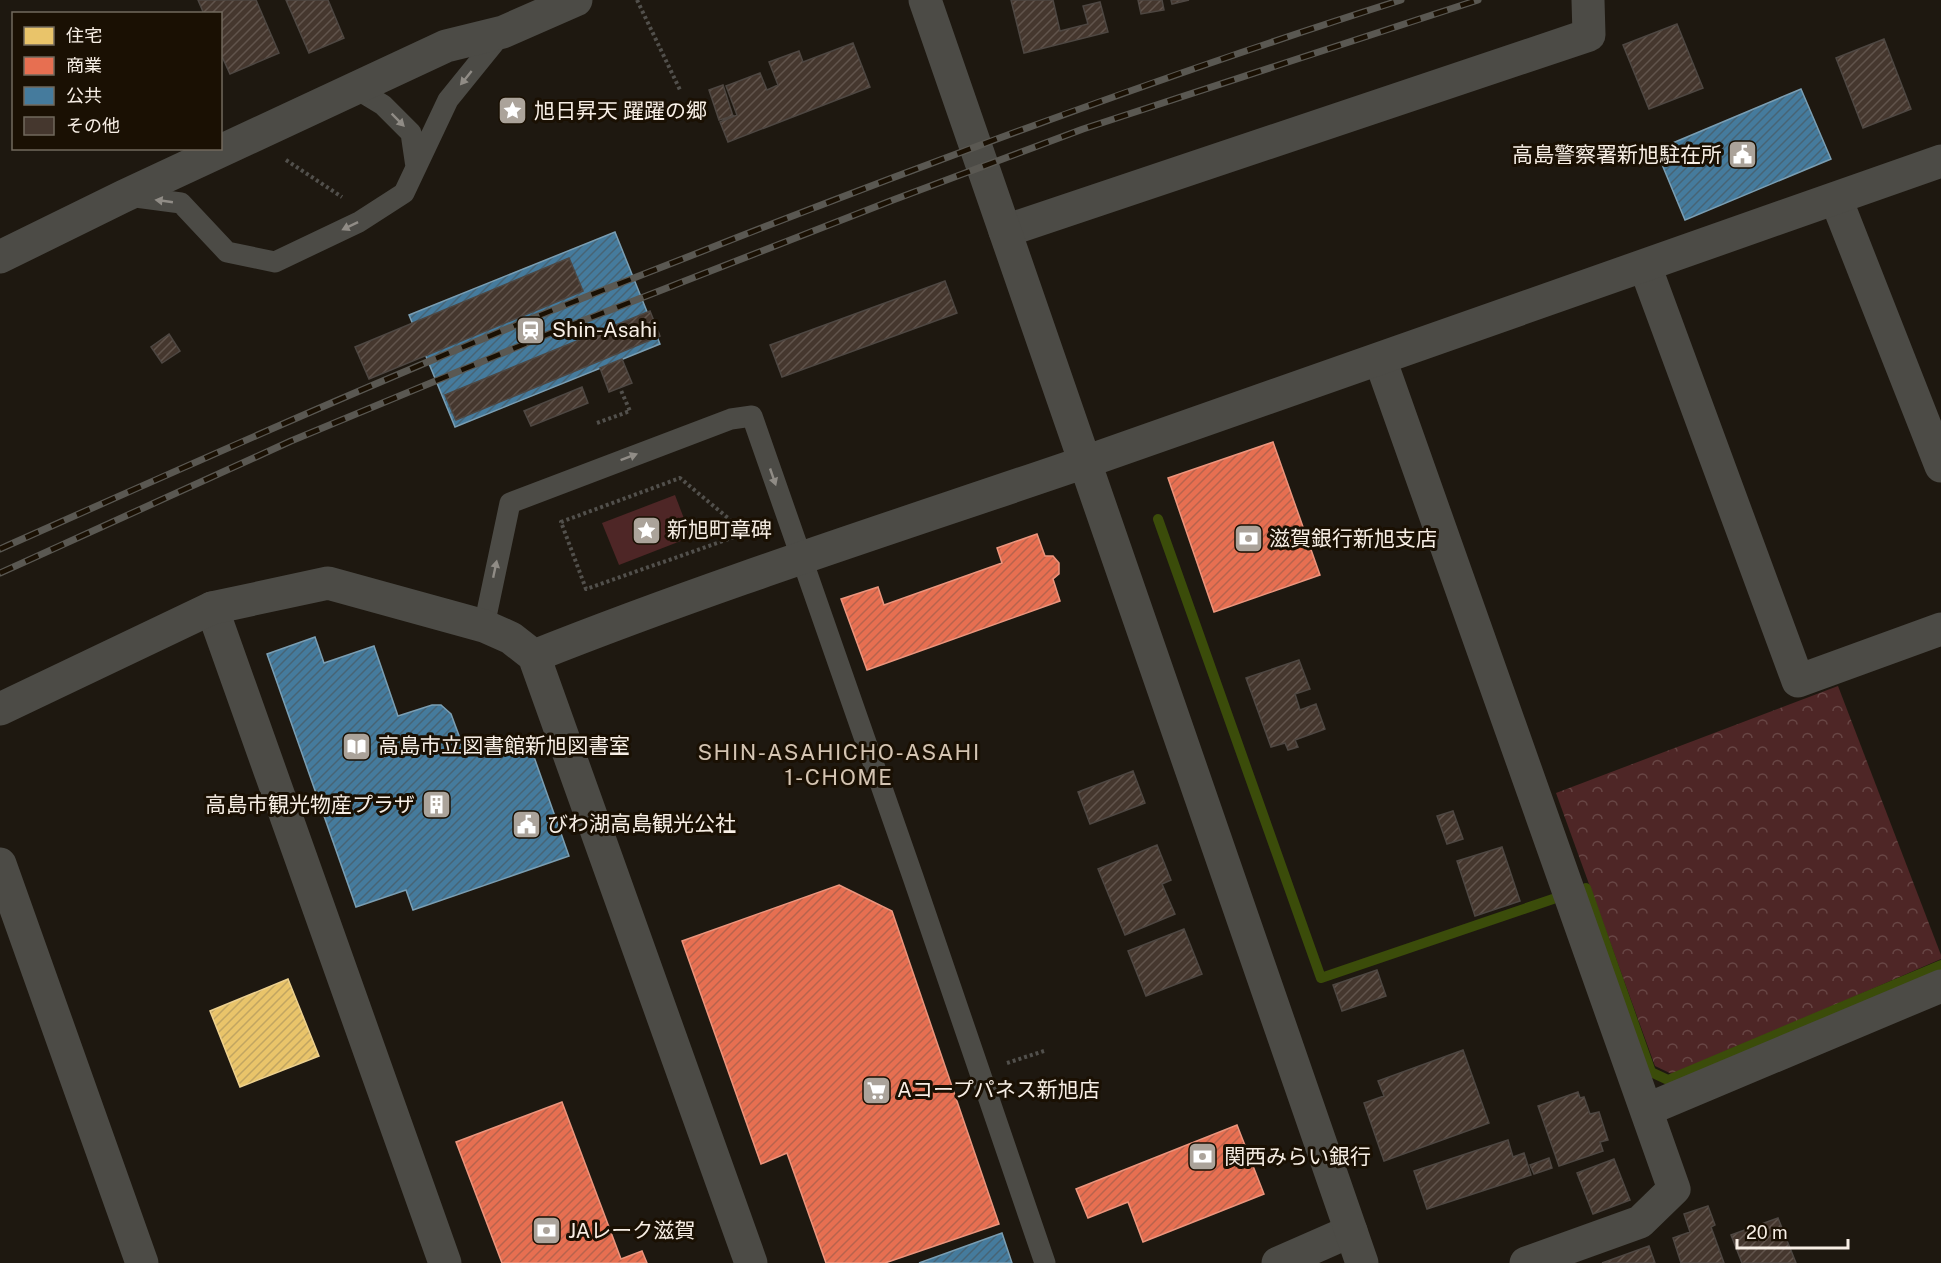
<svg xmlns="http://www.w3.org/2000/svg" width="1941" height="1263" font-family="'Public Sans','Noto Sans JP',sans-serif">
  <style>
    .park { fill: url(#park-crowns) }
    .garden { fill: #4e2626 }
    .homes { fill: url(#homes-hatch); stroke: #edd18f; stroke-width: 1.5 }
    .shops { fill: url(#shops-hatch); stroke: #ec957d; stroke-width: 1.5 }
    .public { fill: url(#public-hatch); stroke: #7a9eb3; stroke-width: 1.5 }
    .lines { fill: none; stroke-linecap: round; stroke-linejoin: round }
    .stream { stroke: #3b4c0a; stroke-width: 10 }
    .building { fill: url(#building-hatch); stroke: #4e4742; stroke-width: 1.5 }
    .path { stroke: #52504c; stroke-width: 4; stroke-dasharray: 3 3; stroke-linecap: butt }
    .service { stroke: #4c4b46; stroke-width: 21 }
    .minor { stroke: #4c4b46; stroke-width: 33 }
    .tertiary { stroke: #4c4b46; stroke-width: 33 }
    .rail-casing { stroke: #5a5852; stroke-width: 7 }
    .rail { stroke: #1a1003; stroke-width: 4.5; stroke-dasharray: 14; stroke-linecap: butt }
    .oneway { fill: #908c86 }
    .labels { text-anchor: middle; stroke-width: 6; stroke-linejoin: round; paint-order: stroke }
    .poi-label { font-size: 21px; fill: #f7eee5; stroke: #1a1003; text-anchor: start }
    .neighbourhood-label { font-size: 22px; letter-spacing: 1.5px; fill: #d4c4b2; stroke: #1a1003 }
  </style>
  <defs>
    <pattern id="park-crowns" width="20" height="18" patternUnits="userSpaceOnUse" patternTransform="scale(1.5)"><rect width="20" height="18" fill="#4e2626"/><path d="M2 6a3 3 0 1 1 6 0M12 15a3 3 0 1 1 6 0" fill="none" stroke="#684645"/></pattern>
    <pattern id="homes-hatch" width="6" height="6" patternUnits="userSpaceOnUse" patternTransform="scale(1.5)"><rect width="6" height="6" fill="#e9c46a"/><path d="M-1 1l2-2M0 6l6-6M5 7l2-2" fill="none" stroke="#c1a561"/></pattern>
    <pattern id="shops-hatch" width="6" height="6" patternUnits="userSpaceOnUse" patternTransform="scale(1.5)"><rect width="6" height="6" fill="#e76f51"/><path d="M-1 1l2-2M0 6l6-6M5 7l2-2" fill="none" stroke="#b8634d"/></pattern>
    <pattern id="public-hatch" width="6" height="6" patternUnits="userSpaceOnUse" patternTransform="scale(1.5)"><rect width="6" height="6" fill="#457b9d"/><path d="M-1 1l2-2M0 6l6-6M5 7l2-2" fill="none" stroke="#476475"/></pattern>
    <pattern id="building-hatch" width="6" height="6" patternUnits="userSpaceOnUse" patternTransform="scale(1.5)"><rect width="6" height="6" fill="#45372e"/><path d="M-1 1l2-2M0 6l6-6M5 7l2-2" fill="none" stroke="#61544c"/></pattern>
  </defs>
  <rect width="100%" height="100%" fill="#1e1810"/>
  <!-- park -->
  <path class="park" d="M1838,686L1941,955V959L1674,1075L1655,1066L1556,793Z"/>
  <!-- garden -->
  <path class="garden" d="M675,495L691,537L619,565L602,523Z"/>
  <!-- homes -->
  <path class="homes" d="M288,979L319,1056L240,1087L210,1011Z"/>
  <!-- shops -->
  <path class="shops" d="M1273,442L1320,575L1214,612L1168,478Z
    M1037,534L1045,556H1053L1059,563V574L1053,579L1060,601L867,670L841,599L878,587L884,605L1002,563L997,548Z
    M839,885L892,911L999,1224L885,1263H826L787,1153L761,1164L682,941Z
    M562,1102L621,1259L642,1251L647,1263H502L456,1142Z
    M1237,1125L1264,1194L1143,1242L1128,1202L1088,1218L1076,1189Z"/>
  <!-- public -->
  <path class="public" d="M1801,89L1831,159L1685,220L1656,150Z
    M615,232L660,344L455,427L409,315Z
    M315,637L324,663L374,646L398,716L432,705H441L451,714L464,749L500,737L533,754L569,856L413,910L406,890L356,907L267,654Z
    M1002,1233L1012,1263H919Z"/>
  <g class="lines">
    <!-- stream -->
    <path class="stream" d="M1158,519L1321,978L1553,899
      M1586,888L1651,1072L1668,1080L1941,965"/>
  </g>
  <!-- building -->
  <path class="building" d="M198,0H256L279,53L230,74L220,52V14H204Z
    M286,0H328L344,38L309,53Z
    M1011,0H1053L1060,31L1088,24L1083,6L1100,2L1108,32L1024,53Z
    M1138,0H1162L1164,10L1141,14Z
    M1171,0H1189L1172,4Z
    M1677,24L1703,88L1649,109L1623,45Z
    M1884,39L1911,109L1863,128L1836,58Z
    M853,43L870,87L728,142L720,122L737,115L726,86L760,73L767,90L778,85L769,62L799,51L803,62Z
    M723,85L733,116L719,120L709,90Z
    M569,258L583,291L369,379L355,347Z
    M945,281L957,313L782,377L770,345Z
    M650,311L660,336L456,420L445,395Z
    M169,334L180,351L162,363L151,347Z
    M622,359L632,383L609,392L600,368Z
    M582,387L588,403L531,426L524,411Z
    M1299,660L1310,689L1295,694L1300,710L1316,704L1325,729L1295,740L1298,747L1288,750L1285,743L1271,747L1246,678Z
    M1133,771L1145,803L1090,824L1078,792Z
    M1453,811L1463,839L1447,844L1437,816Z
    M1157,845L1171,880L1162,884L1175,914L1125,935L1098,869Z
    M1502,847L1520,901L1475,916L1457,861Z
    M1184,929L1202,974L1146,996L1128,951Z
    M1377,970L1386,996L1342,1011L1333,985Z
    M1463,1050L1489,1123L1384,1161L1364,1103L1384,1096L1378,1081Z
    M1578,1092L1580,1098L1584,1097L1590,1114L1599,1112L1608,1140L1600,1142L1603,1151L1559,1166L1538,1106Z
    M1508,1140L1513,1157L1524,1153L1531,1175L1427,1209L1414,1171Z
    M1549,1158L1552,1168L1534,1174L1530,1165Z
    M1614,1159L1630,1200L1593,1214L1577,1173Z
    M1708,1206L1715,1225L1711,1227L1724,1263H1681L1673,1238L1690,1232L1684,1214Z
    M1778,1218L1796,1263H1742L1731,1235Z
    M1649,1246L1655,1263H1602Z"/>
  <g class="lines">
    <!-- path -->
    <path class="path" d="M637,0L681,92
      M286,160L342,197
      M597,423L630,411L620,388
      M746,533L680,478L561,522L586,589L746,533L759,528
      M1007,1063L1044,1051"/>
    <!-- service -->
    <path class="service" d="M355,88L383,105L411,133L416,167
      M128,196L181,203L227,252L275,262L359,222L404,193L448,100L503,32
      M484,626L510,503L731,419L752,416L913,877L1045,1263"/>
    <!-- minor -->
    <path class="minor" d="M1836,199L1941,466
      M1005,231L1589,35L1588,0
      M1645,266L1798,681L1941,629
      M1380,359L1674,1189L1640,1222L1526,1263
      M212,608L445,1263
      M1646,1110L1941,986
      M1278,1263L1351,1231"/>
    <!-- tertiary -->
    <path class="tertiary" d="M925,0L1362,1263
      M0,257L124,196L446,46L503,32L576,0
      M534,656C715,584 901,525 1085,462C1371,363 1656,262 1941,161
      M0,709L212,608L328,583L484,626L511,638L534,656L751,1263
      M0,864L142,1263"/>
    <defs>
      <path id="rail" d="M0,549C171,473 341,397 514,326C581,298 650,272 718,245C943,157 1170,73 1401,0
        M0,573L291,441L546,335L893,200L1083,129L1478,0"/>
    </defs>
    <!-- rail casing -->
    <use href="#rail" class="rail-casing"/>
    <!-- rail -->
    <use href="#rail" class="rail"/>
  </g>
  <!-- one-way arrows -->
  <defs><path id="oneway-solid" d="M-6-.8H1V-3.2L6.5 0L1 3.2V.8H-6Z" transform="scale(1.5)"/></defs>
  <g class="oneway">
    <use href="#oneway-solid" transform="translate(466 78) rotate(129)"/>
    <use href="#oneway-solid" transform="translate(398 120) rotate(45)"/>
    <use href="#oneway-solid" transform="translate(164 201) rotate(-172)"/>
    <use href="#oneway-solid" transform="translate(350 226) rotate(154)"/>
    <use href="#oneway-solid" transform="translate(629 457) rotate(-21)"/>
    <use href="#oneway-solid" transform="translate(773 477) rotate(71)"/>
    <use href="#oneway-solid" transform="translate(495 569) rotate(-78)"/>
  </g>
  <!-- icons -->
  <defs>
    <symbol id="sight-square" viewBox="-11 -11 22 22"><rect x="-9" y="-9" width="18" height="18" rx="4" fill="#aba39a" stroke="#1a1003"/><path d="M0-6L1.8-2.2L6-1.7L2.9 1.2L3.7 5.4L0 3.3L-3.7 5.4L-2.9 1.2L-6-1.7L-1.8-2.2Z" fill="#fff"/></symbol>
    <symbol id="civic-square" viewBox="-11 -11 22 22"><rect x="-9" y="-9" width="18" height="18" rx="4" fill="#aba39a" stroke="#1a1003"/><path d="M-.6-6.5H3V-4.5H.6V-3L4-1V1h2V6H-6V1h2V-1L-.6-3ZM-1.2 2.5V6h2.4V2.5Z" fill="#fff"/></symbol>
    <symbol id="station-square" viewBox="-11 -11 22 22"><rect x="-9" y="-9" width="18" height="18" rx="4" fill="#aba39a" stroke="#1a1003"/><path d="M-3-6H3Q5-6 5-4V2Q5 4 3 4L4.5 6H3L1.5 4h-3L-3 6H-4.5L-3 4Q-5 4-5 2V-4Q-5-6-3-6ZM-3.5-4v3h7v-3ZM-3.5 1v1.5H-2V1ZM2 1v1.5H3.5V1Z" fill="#fff"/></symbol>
    <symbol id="bank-square" viewBox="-11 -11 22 22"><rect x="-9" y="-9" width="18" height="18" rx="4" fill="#aba39a" stroke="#1a1003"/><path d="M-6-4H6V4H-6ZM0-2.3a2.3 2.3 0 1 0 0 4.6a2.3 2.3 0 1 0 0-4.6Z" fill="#fff"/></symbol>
    <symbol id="library-square" viewBox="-11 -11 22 22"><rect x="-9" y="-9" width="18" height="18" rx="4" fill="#aba39a" stroke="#1a1003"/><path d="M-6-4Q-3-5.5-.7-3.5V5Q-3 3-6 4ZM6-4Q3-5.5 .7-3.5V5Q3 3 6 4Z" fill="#fff"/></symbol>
    <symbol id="building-square" viewBox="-11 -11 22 22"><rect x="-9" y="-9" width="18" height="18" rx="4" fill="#aba39a" stroke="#1a1003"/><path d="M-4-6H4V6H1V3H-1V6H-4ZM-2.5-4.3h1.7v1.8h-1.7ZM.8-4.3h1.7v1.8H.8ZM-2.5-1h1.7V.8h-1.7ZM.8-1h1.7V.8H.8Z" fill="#fff"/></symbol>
    <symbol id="supermarket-square" viewBox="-11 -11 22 22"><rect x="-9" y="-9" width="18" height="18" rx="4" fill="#aba39a" stroke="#1a1003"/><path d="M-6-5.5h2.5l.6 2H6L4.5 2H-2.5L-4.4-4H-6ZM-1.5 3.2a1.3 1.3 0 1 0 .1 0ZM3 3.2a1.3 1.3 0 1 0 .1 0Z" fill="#fff"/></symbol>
  </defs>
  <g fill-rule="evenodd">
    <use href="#sight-square" x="496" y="94" width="33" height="33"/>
    <use href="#civic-square" x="1726" y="138" width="33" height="33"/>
    <use href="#station-square" x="514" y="314" width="33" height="33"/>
    <use href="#sight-square" x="630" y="514" width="33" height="33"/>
    <use href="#bank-square" x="1232" y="522" width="33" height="33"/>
    <use href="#library-square" x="340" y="730" width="33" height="33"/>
    <use href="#building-square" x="420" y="788" width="33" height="33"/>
    <use href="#civic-square" x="510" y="808" width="33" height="33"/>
    <use href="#supermarket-square" x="860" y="1074" width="33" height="33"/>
    <use href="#bank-square" x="1186" y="1140" width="33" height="33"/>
    <use href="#bank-square" x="530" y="1214" width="33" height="33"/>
  </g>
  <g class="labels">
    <!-- poi labels -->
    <g class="poi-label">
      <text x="534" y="118">旭日昇天 躍躍の郷</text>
      <text x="1722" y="162" text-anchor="end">高島警察署新旭駐在所</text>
      <text x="552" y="337">Shin-Asahi</text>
      <text x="667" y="537">新旭町章碑</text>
      <text x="1269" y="546">滋賀銀行新旭支店</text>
      <text x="378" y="753">高島市立図書館新旭図書室</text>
      <text x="415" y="812" text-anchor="end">高島市観光物産プラザ</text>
      <text x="547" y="831">びわ湖高島観光公社</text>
      <text x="897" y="1097">Aコープパネス新旭店</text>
      <text x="1224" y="1164">関西みらい銀行</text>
      <text x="568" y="1238">JAレーク滋賀</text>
    </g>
    <!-- neighbourhood labels -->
    <g class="neighbourhood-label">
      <text x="839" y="760">SHIN-ASAHICHO-ASAHI<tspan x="839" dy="25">1-CHOME</tspan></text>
    </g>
  </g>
  <!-- legend -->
  <rect x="12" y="12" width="210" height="138" fill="#1a1003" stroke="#72695d" stroke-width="1.5"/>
  <rect x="24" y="27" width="30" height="18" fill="#e9c46a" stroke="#72695d" stroke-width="1.5"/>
  <text x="66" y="42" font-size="18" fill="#f7eee5">住宅</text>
  <rect x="24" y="57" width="30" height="18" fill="#e76f51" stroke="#72695d" stroke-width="1.5"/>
  <text x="66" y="72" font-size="18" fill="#f7eee5">商業</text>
  <rect x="24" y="87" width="30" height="18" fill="#457b9d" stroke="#72695d" stroke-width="1.5"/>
  <text x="66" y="102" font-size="18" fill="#f7eee5">公共</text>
  <rect x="24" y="117" width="30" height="18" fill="#45372e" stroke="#72695d" stroke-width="1.5"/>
  <text x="66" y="132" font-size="18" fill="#f7eee5">その他</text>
  <!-- scale -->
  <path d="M1737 1239v9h111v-9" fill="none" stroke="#f7eee5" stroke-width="3"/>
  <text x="1746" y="1239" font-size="18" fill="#f7eee5" stroke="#1a1003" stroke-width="4.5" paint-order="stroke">20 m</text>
</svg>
